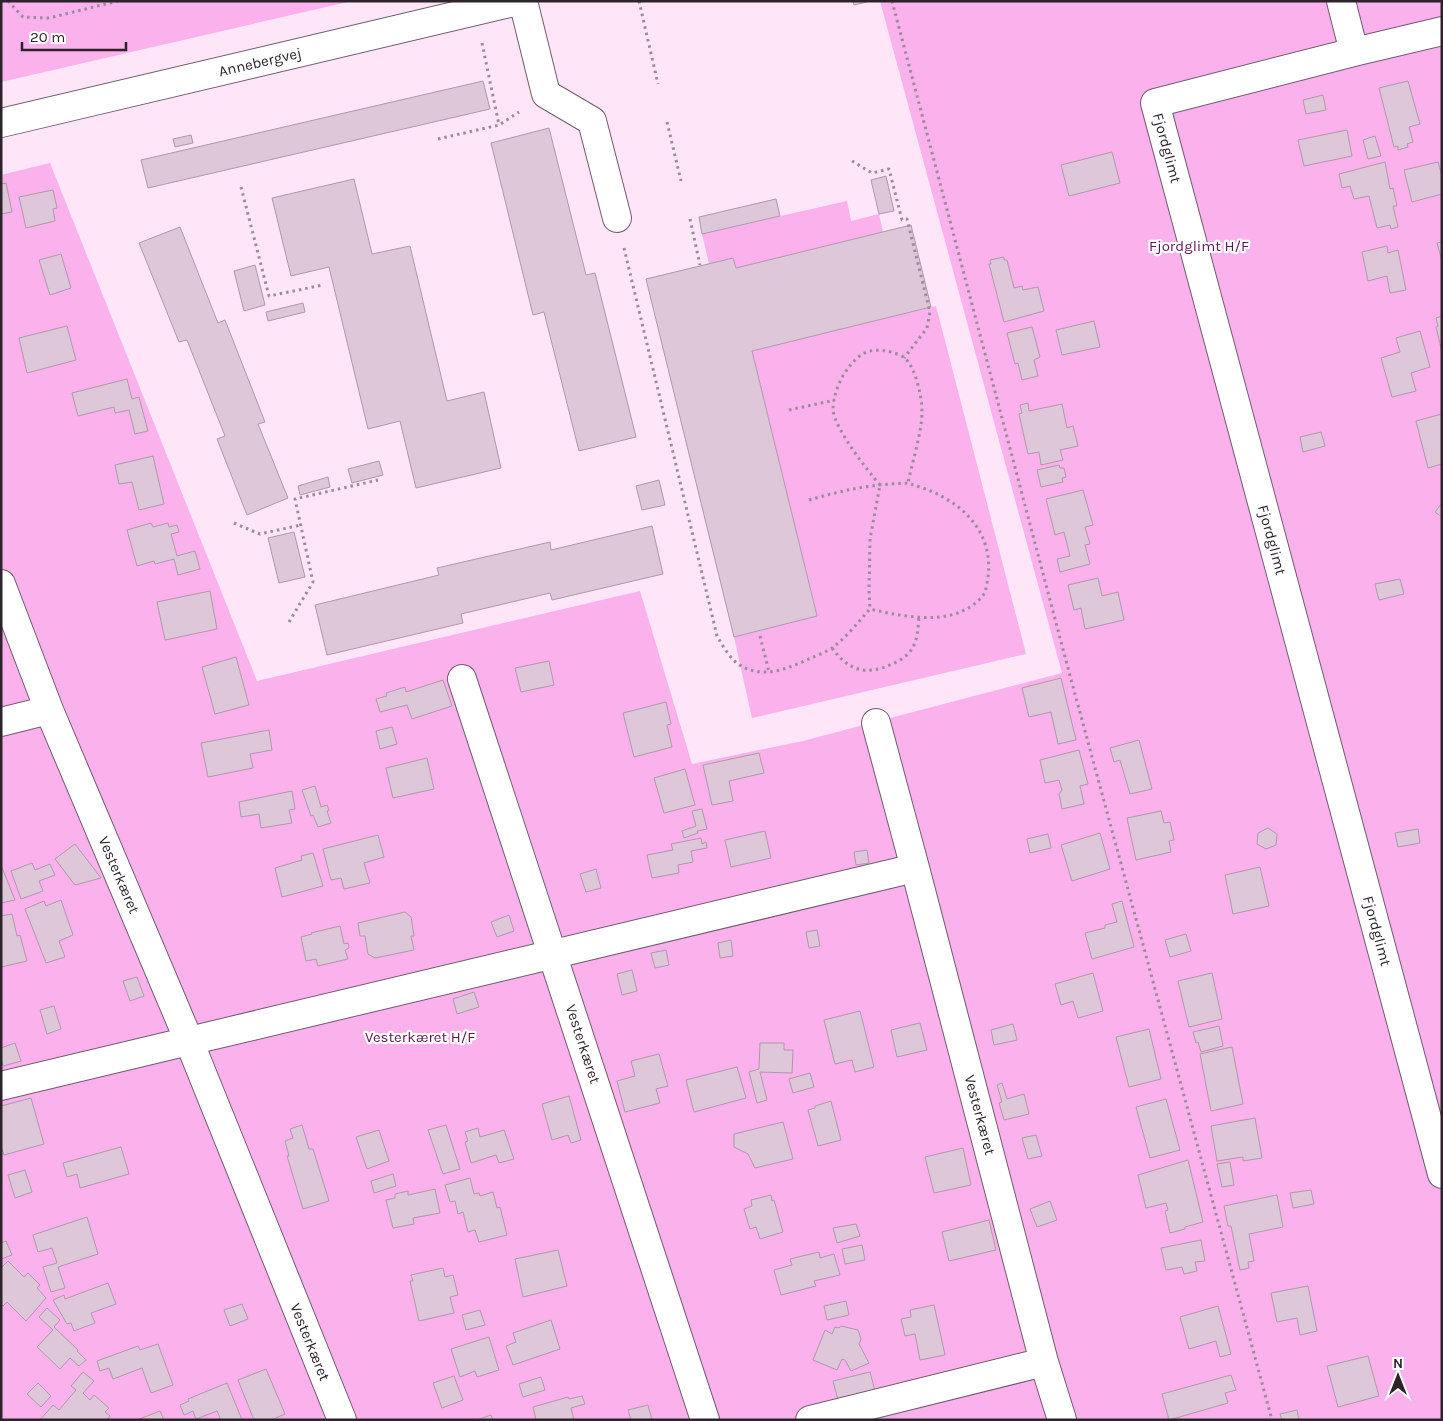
<svg xmlns="http://www.w3.org/2000/svg" width="1443" height="1421" font-family="Karla,sans-serif">
  <style>
    .green { fill: #fab1ec }
    .building { fill: #dfc7da; stroke: #af98aa }
    .lines { fill: none; stroke-linecap: round; stroke-linejoin: round }
    .minor-casing { stroke: #715c6d; stroke-width: 30 }
    .path { stroke: #9c8b98; stroke-width: 3; stroke-dasharray: 2.5 4; stroke-linecap: butt }
    .minor { stroke: #fff; stroke-width: 28 }
    .labels { text-anchor: middle; stroke-width: 4.5; stroke-linejoin: round; paint-order: stroke }
    .street-label { font-size: 15px; fill: #2d242b; stroke: #fff }
    .park-label { font-size: 15px; fill: #5c1653; stroke: #fff }
  </style>
  <rect width="100%" height="100%" fill="#fee5f8"/>
  <!-- green -->
  <path class="green" d="M1,1H352L1,82Z
    M880,1H1442V1420H1V175L50,163L257,681L640,591L692,764L803,741L1062,673Z
    M847,201L851,221L879,214L883,232L736,268L733,258L709,264L702,234Z
    M936,306L1026,654L752,718L734,637L817,616L752,351Z"/>
  <!-- building -->
  <path class="building" d="M853,1H867V2L854,5Z
    M483,81L490,109L148,188L141,160Z
    M1408,81L1420,124L1409,127L1413,142L1407,144L1408,147L1398,150V146L1394,147L1379,88Z
    M1323,95L1326,110L1306,114L1303,100Z
    M549,128L586,275L595,273L636,437L579,451L544,312L533,315L491,143Z
    M1347,130L1352,156L1304,166L1298,140Z
    M191,135L193,143L175,147L173,139Z
    M1375,136L1381,156L1368,159L1363,140Z
    M1112,152L1120,183L1069,196L1061,165Z
    M1385,162L1390,189L1393,188L1397,206H1393L1398,227L1391,229L1390,225L1377,228L1369,196L1354,199L1350,186L1342,188L1339,174Z
    M1438,162L1442,176V194L1412,202L1404,170Z
    M886,176L894,211L879,214L871,180Z
    M354,179L372,254L410,246L447,401L484,392L501,468L416,488L400,421L368,429L329,267L291,276L272,198Z
    M6,183L12,212L1,214V184Z
    M53,190L57,208L53,209L55,221L26,228L19,197Z
    M776,199L780,216L702,234L699,217Z
    M911,225L931,307L752,351L817,616L734,637L646,279L733,258L736,268Z
    M180,227L218,323L225,320L265,422L258,424L288,498L247,515L217,439L225,436L187,340L179,342L139,243Z
    M1442,242V261L1437,243Z
    M1387,246L1388,253L1398,250L1406,290L1390,293L1387,276L1368,281L1362,252Z
    M61,254L71,288L50,295L39,260Z
    M1004,257V260H1007L1014,288L1022,286L1023,290L1038,287L1044,311L1004,322L989,264H991L990,260Z
    M255,265L265,305L244,311L234,271Z
    M303,303L305,312L268,321L266,312Z
    M1442,316V352L1436,327L1438,326L1436,318Z
    M1094,321L1100,347L1062,355L1056,330Z
    M67,326L76,360L27,373L19,338Z
    M1032,327L1040,357L1034,360L1038,376L1022,380L1018,363L1015,364L1007,333Z
    M1420,331L1430,367L1411,373L1416,391L1392,397L1381,358L1400,352L1396,338Z
    M127,379L132,399L139,397L148,431L135,434L129,410L115,413L114,407L78,416L72,393Z
    M1028,403L1029,411L1062,404L1067,428L1073,426L1078,446L1060,450L1063,460L1041,465L1039,452L1028,454L1019,414L1022,413L1020,405Z
    M1442,414V464L1428,468L1416,421Z
    M1321,432L1325,446L1303,452L1300,437Z
    M153,456L164,504L139,510L132,482L119,484L115,465Z
    M379,461L383,475L352,483L348,469Z
    M1059,465L1060,468H1064L1066,477L1062,478L1063,482L1041,487L1037,470Z
    M328,477L330,487L300,495L298,486Z
    M659,480L665,505L642,510L636,486Z
    M1083,490L1093,525L1085,527L1090,544L1085,545L1090,564L1060,572L1057,559L1070,556L1064,532L1055,535L1046,499Z
    M1442,503V517L1435,512Z
    M151,523L153,527L168,523L169,527L177,525L179,532L171,534L177,556L195,551L200,569L178,575L174,559L155,564L154,561L137,566L127,530Z
    M652,526L663,574L552,600L550,593L461,614L463,623L327,655L315,605L439,575L437,568L550,542L551,550Z
    M294,532L305,577L279,583L268,538Z
    M1098,578L1102,596L1118,592L1124,620L1085,629L1081,608L1074,610L1068,585Z
    M1400,579L1404,594L1379,600L1375,584Z
    M210,591L217,629L165,640L157,602Z
    M236,657L249,705L215,714L202,667Z
    M549,661L554,685L521,692L515,668Z
    M1061,678L1076,740L1058,744L1051,712L1029,717L1022,688Z
    M443,680L452,706L412,719L407,705L380,712L376,699L387,696L386,693L405,687L406,692Z
    M666,702L671,724L667,725L672,747L634,757L623,713Z
    M392,727L397,744L380,749L376,731Z
    M269,730L272,750L250,754L253,768L208,777L201,743Z
    M1139,740L1152,789L1130,794L1120,760L1114,762L1110,748Z
    M1079,750L1088,784L1080,786L1084,804L1062,809L1059,794L1062,790L1059,780L1045,783L1040,760Z
    M759,753L764,773L729,781L733,801L712,805L703,765Z
    M427,758L434,789L393,798L386,768Z
    M685,769L695,805L664,813L654,778Z
    M315,786L321,807L327,805L329,810L327,811L331,823L318,827L313,815L311,816L302,790Z
    M292,791L295,809L289,810L292,823L261,828L259,814L241,817L239,802Z
    M702,809L707,829L697,831L698,833L684,838L682,831L696,826L692,811Z
    M1161,811L1164,823L1170,822L1174,840L1169,841L1171,852L1136,860L1127,818Z
    M1268,828L1277,834L1276,845L1266,849L1257,844L1258,833Z
    M1418,829L1420,843L1398,847L1395,833Z
    M765,831L771,858L731,867L725,840Z
    M1100,833L1110,869L1072,881L1061,845Z
    M1048,834L1051,848L1030,853L1027,839Z
    M378,835L384,857L364,863L370,883L344,889L341,878L331,880L323,849Z
    M701,838L702,844L706,842L707,848L691,851L693,862L678,865L679,873L652,878L647,855L673,850L671,844Z
    M75,844L101,878L75,885L55,859Z
    M867,850L869,863L856,865L854,852Z
    M313,853L323,886L282,897L275,868L302,860L301,856Z
    M32,863L35,870L50,864L55,875L39,881L43,891L21,899L11,871Z
    M1,865L15,900L1,903Z
    M1260,867L1269,906L1233,914L1225,875Z
    M596,869L601,888L586,892L580,874Z
    M61,900L73,935L59,941L65,957L46,963L25,909L44,901L46,906Z
    M1122,901L1134,947L1092,959L1085,933L1105,928V925L1117,922L1112,904Z
    M405,912L411,917L414,936H411L414,950L375,958L368,954L365,936H360L358,923Z
    M12,914L17,936L20,935L27,961L1,967V916Z
    M509,915L514,931L497,937L491,922Z
    M340,926L344,944L348,943L349,948L345,950L348,959L318,966L316,959L306,961L301,937L312,934L311,933Z
    M817,930L820,946L809,948L806,932Z
    M1186,934L1191,951L1170,957L1165,940Z
    M731,940L733,956L720,958L718,943Z
    M666,950L669,965L655,968L651,953Z
    M632,970L637,991L622,995L617,974Z
    M1093,973L1103,1011L1078,1018L1073,1001L1061,1005L1055,984Z
    M1212,973L1222,1019L1189,1027L1178,981Z
    M137,977L144,996L130,1001L123,981Z
    M474,992L479,1007L457,1014L453,999Z
    M54,1006L61,1029L47,1034L40,1010Z
    M860,1011L874,1067L855,1072L852,1060L835,1064L824,1020Z
    M920,1023L927,1050L897,1057L891,1030Z
    M1013,1024L1017,1040L994,1045L991,1030Z
    M1219,1026L1223,1046L1201,1052L1198,1042L1196,1043L1193,1032Z
    M1149,1029L1161,1079L1129,1087L1116,1037Z
    M15,1043L21,1061L3,1066L1,1059V1048Z
    M760,1043H784V1050H793L792,1073L760,1072L767,1100L757,1103L749,1072L759,1069Z
    M1232,1047L1243,1104L1211,1111L1200,1054Z
    M659,1054L668,1086L656,1089L660,1103L625,1112L617,1081L635,1076L631,1061Z
    M737,1067L746,1098L694,1112L686,1080Z
    M810,1073L814,1087L793,1093L789,1079Z
    M1002,1083L1007,1099L1024,1094L1029,1114L1004,1120L999,1103L1002,1102L997,1085Z
    M569,1096L581,1140L571,1143L568,1135L552,1140L542,1104Z
    M31,1098L44,1144L4,1155L1,1146V1106Z
    M1166,1099L1180,1150L1150,1158L1136,1107Z
    M831,1101L841,1140L818,1146L808,1110L815,1108V1106Z
    M1255,1118L1262,1158L1243,1161V1157L1217,1161L1211,1126Z
    M783,1122L793,1159L755,1168L748,1154L734,1147V1134Z
    M302,1125L309,1149H313L329,1201L303,1209L287,1156H289L285,1141L293,1138L290,1129Z
    M446,1125L460,1169L443,1174L428,1130Z
    M478,1128L480,1137L504,1130L514,1159L499,1163L496,1155L471,1163L465,1142L468,1141L465,1132Z
    M379,1130L389,1161L367,1169L356,1137Z
    M1036,1135L1042,1156L1028,1159L1022,1138Z
    M121,1147L129,1174L80,1188L77,1174L67,1177L63,1163Z
    M963,1148L971,1185L934,1193L925,1157Z
    M1188,1160L1203,1222L1185,1227V1229L1170,1233L1165,1211L1168,1210L1166,1203L1146,1208L1138,1175Z
    M1230,1162L1234,1185L1222,1187L1217,1164Z
    M25,1170L32,1192L15,1198L8,1175Z
    M393,1174L396,1186L374,1193L371,1181Z
    M470,1178L474,1194L479,1193L480,1196L493,1192L497,1208L500,1207L507,1235L479,1242L475,1230L468,1232L463,1212L458,1214L455,1201L450,1202L445,1185Z
    M435,1189L440,1213L413,1218L414,1224L393,1228L386,1200L395,1198V1194L408,1191V1195Z
    M1311,1190L1314,1204L1293,1208L1290,1193Z
    M771,1195L772,1201L774,1200L783,1232L760,1239L756,1227L750,1229L744,1209L752,1206L751,1200Z
    M1277,1195L1283,1227L1249,1234L1254,1261L1248,1262L1249,1268L1240,1270L1231,1226H1228L1224,1206Z
    M1050,1201L1057,1220L1037,1227L1030,1209Z
    M87,1217L98,1254L58,1267L65,1288L51,1292L43,1267L57,1263L52,1248L38,1252L33,1235Z
    M989,1220L996,1250L949,1261L942,1232Z
    M856,1224L860,1236L837,1243L833,1228Z
    M1201,1240L1205,1261L1195,1262L1197,1271L1184,1274L1182,1267L1166,1270L1161,1248Z
    M6,1241L12,1255L1,1259V1243Z
    M862,1245L865,1260L845,1264L842,1249Z
    M558,1250L567,1286L523,1297L515,1259Z
    M819,1252L820,1258L834,1254L840,1275L814,1281L816,1286L781,1295L774,1270L792,1265L790,1259Z
    M8,1261L24,1277L28,1273L40,1285L37,1288L46,1298L26,1321L7,1302L3,1306L1,1304V1268Z
    M443,1268L445,1277L453,1275L458,1295L450,1297L454,1313L419,1321L410,1281H413L411,1275Z
    M108,1283L116,1304L91,1313L95,1323L74,1331L71,1323L67,1324L53,1300L64,1295L65,1299Z
    M1308,1286L1317,1331L1300,1335L1297,1318L1277,1322L1271,1293Z
    M846,1301L849,1315L827,1320L824,1306Z
    M242,1304L248,1319L230,1326L224,1310Z
    M934,1305L945,1355L920,1360L915,1334L905,1336L901,1319L911,1317L910,1310Z
    M1218,1306L1231,1354L1220,1357L1216,1341L1189,1349L1180,1317Z
    M47,1308L60,1320L54,1327L78,1350L77,1351L86,1360L79,1366L70,1358L60,1369L37,1347L53,1330L39,1317Z
    M480,1310L485,1325L466,1330L462,1315Z
    M551,1320L560,1349L513,1365L506,1346L516,1342L513,1333Z
    M841,1326L858,1330L861,1339L859,1344L869,1363L851,1371L845,1360L842,1359L837,1370L813,1360L825,1330L832,1334L835,1327L839,1328Z
    M489,1337L499,1370L477,1377L475,1371L460,1377L451,1349Z
    M158,1344L173,1385L151,1393L142,1368L113,1379L109,1368L100,1371L97,1361L138,1346L140,1350Z
    M1368,1356L1379,1396L1338,1407L1327,1366Z
    M266,1369L285,1414L271,1420H254L238,1380Z
    M83,1372L94,1381L83,1393L90,1400L94,1395L109,1408L105,1412L110,1416L107,1420H40L53,1405L59,1410L76,1390L71,1386Z
    M870,1372L875,1391L838,1400L833,1381Z
    M1231,1375L1236,1390L1225,1393L1228,1403L1169,1420L1162,1394Z
    M454,1376L463,1400L442,1408L433,1383Z
    M541,1377L545,1390L523,1397L519,1384Z
    M38,1383L51,1396L41,1407L27,1394Z
    M227,1383L242,1420H221L217,1411L196,1419L193,1411L184,1415L180,1405L189,1401L188,1399Z
    M582,1396L585,1404L571,1408L574,1420H536L533,1407L568,1397L569,1399Z
    M648,1405L652,1420H631L628,1410Z
    M1297,1410L1299,1420H1282L1280,1414Z
    M160,1411L164,1420H137Z
    M491,1415L493,1420H477Z"/>
  <g class="lines">
    <defs>
      <path id="minor" d="M523,1L546,94L592,121L617,218
        M1341,1L1354,52L1155,103L1442,1174
        M1354,52L1442,31
        M1,123L518,1
        M1,584L49,710L189,1041L342,1420
        M462,679L705,1420
        M1,722L49,710
        M876,723L915,868L1044,1362
        M1,1086L189,1041L915,868
        M810,1420L1044,1362L1062,1420"/>
    </defs>
    <!-- minor casing -->
    <use href="#minor" class="minor-casing"/>
    <!-- path -->
    <path class="path" d="M8,1L23,17L49,18L118,1
      M639,1L658,84
      M892,1L1069,672L1272,1420
      M482,43L499,125
      M667,122L681,181
      M438,139L499,125L519,112
      M852,161L872,173L889,169L902,220L907,219L930,312L927,328L904,358
      M241,187L269,296L323,285
      M690,219L700,265
      M624,248L717,636C723,646 729,657 738,664C762,680 787,669 811,658C818,655 826,652 832,648C846,638 858,622 870,609L869,590L870,539L880,485
      M789,410L835,400
      M880,485C867,470 835,429 833,410C833,398 838,384 844,374C857,355 867,346 891,352C895,353 901,355 905,358C916,369 922,397 922,412C922,432 912,463 908,483
      M809,500C836,492 863,486 891,484C897,484 904,482 910,484C930,489 955,501 969,517C986,535 992,559 987,583C986,587 986,592 984,594C979,602 968,609 960,612C935,623 895,615 870,609
      M234,523L260,534L301,525
      M289,622L313,582L295,499L378,480
      M760,636L769,672
      M832,648C849,671 866,676 892,664C900,661 909,655 913,647C918,638 918,627 919,617"/>
    <!-- minor -->
    <use href="#minor" class="minor"/>
  </g>
  <g class="labels">
    <!-- street labels -->
    <g class="street-label">
      <text transform="translate(260 62) rotate(-13)" y="5">Annebergvej</text>
      <text transform="translate(1167 148) rotate(75)" y="5">Fjordglimt</text>
      <text transform="translate(1272 540) rotate(75)" y="5">Fjordglimt</text>
      <text transform="translate(119 875) rotate(67)" y="5">Vesterkæret</text>
      <text transform="translate(1377 931) rotate(75)" y="5">Fjordglimt</text>
      <text transform="translate(583 1044) rotate(72)" y="5">Vesterkæret</text>
      <text transform="translate(980 1115) rotate(75)" y="5">Vesterkæret</text>
      <text transform="translate(310 1342) rotate(68)" y="5">Vesterkæret</text>
    </g>
    <!-- park labels -->
    <g class="park-label">
      <text x="1199" y="251">Fjordglimt H/F</text>
      <text x="420" y="1042">Vesterkæret H/F</text>
    </g>
  </g>
  <!-- border -->
  <rect width="1443" height="1421" fill="none" stroke="#2d242b" stroke-width="5"/>
  <!-- north arrow -->
  <g transform="translate(1398 1376)" stroke="#ffffff" stroke-width="4" paint-order="stroke">
  <path d="M0-4L9 19L0 12L-9 19Z" fill="#2d242b"/>
  <text y="-8" font-size="14" font-weight="bold" text-anchor="middle" fill="#2d242b">N</text>
  </g>
  <!-- scale -->
  <path d="M22 42v8h104v-8" fill="none" stroke="#2d242b" stroke-width="2.5"/>
  <text x="30" y="42" font-size="15" fill="#2d242b" stroke="#ffffff" stroke-width="4" paint-order="stroke">20 m</text>
</svg>
